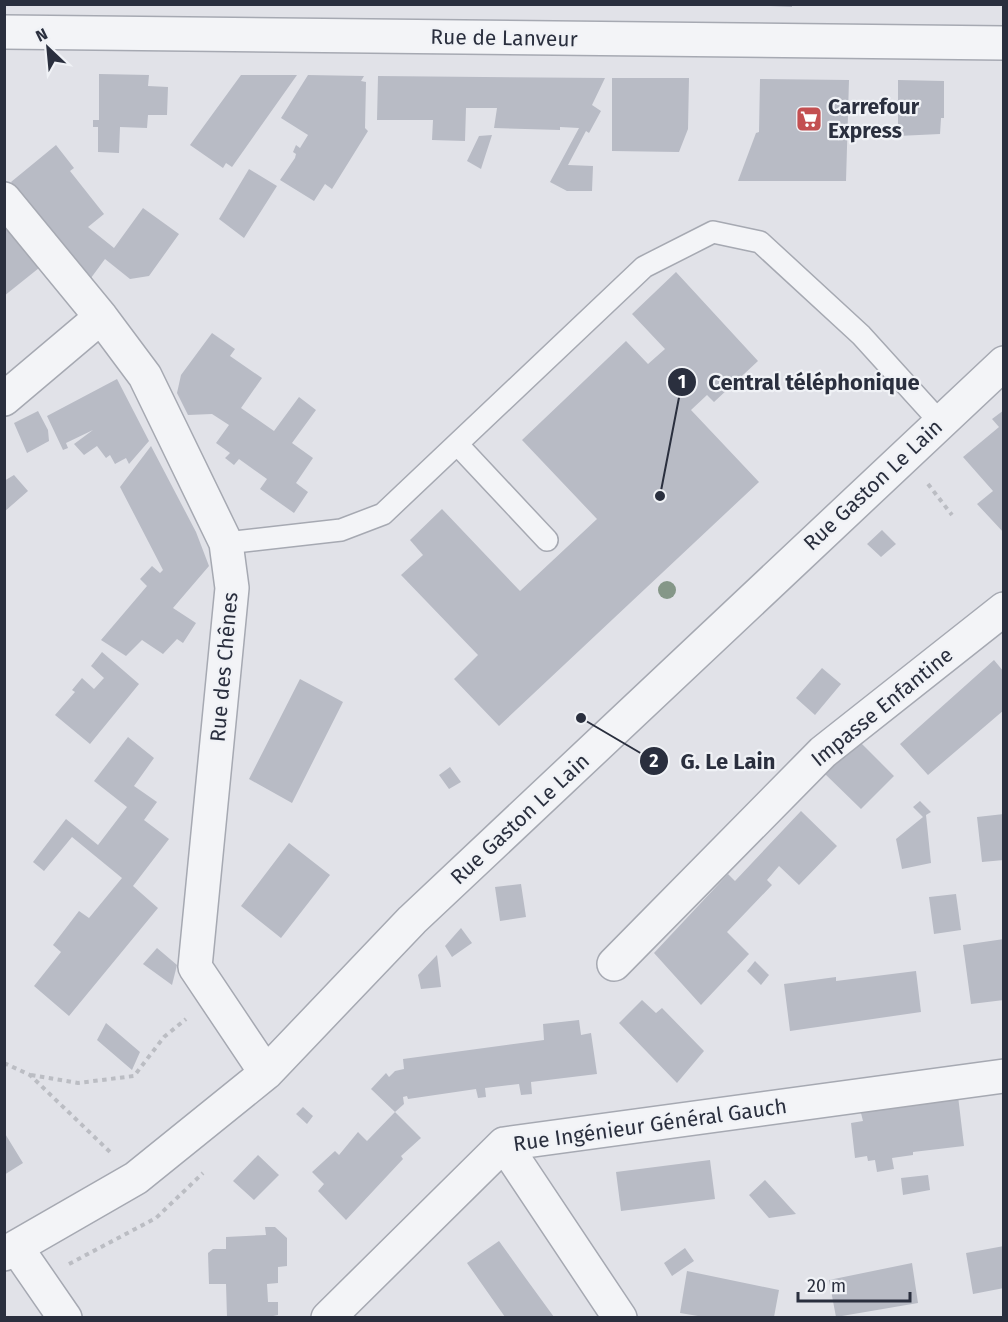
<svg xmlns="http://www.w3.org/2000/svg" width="1008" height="1322" font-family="'Fira Sans',sans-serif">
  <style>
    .building { fill: #b8bbc5 }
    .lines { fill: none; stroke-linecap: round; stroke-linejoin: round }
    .service-casing { stroke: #a6a9b2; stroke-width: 24 }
    .minor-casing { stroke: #a6a9b2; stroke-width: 36 }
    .tertiary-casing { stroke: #a6a9b2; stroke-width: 36 }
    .path { stroke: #bbbdc3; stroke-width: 4; stroke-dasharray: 4.5 4.5; stroke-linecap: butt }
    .service { stroke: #f3f4f7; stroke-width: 21 }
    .minor { stroke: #f3f4f7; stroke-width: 33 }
    .tertiary { stroke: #f3f4f7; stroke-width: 33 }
    .tree { fill: #859788 }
    .labels { text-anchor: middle; stroke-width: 4.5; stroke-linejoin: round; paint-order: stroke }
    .street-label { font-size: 21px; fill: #2a2f3e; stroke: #f0f2f6 }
    .poi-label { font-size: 21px; font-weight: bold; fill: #2a2f3e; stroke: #f0f2f6; text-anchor: start }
    .leader { fill: none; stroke: #2a2f3e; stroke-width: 2 }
    .callout-dot { fill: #2a2f3e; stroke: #f0f2f6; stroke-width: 2 }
    .mark-label { font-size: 18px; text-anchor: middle; font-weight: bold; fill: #fff }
    .callout-label { font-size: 22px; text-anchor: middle; font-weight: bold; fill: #2a2f3e; stroke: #f0f2f6; stroke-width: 4.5; stroke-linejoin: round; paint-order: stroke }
  </style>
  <rect width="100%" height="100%" fill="#e1e2e8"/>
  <!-- building -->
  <path class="building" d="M770,4H792V7L770,6Z
    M99,74L149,75L148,86L168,87L167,115H148L147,128L120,127L119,153L98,152V127H93V120H99Z
    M241,75H297L232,167L226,163L223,168L190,145Z
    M308,75L364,76L361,81L366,82L365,128L368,131L332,189L325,184L314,201L280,180L295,158L296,154L293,152L296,145L300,148L308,135L281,118Z
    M378,76L605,78L592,105L601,111L589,133L586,131L568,165L593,166L592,191H567L550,182L579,128L560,127V130L494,128L497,108H466L465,141L432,140L433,120H377Z
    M612,78H689L688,129L679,152L612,151Z
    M760,79L849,80L846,181H738L756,133L759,132Z
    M898,80L944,81V118H941L940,134L898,136Z
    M492,135L481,169L467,161L479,136Z
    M56,145L74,168L70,171L104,214L88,227L114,248L143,208L179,234L149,276L130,279L105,259L88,282L11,182Z
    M249,169L277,186L244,238L219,219Z
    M4,226L39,268L4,296Z
    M676,272L758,361L714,402L707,395L691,410L759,482L499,726L454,679L478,655L401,575L423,555L410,540L442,509L520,591L597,519L522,440L626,341L648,364L665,349L632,314Z
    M212,333L235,349L230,356L262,378L241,408L274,431L299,397L316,410L292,443L313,458L296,483L308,492L294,513L260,489L267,479L239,459L234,465L225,458L230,453L216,443L229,425L212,414L188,415L177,393L181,375Z
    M117,379L149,441L129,464L126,458L115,464L110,455L106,458L97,446L84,455L74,444L93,430L66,443L68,448L63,450L47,416Z
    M1004,410V533L977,504L993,491L963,457L999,427L992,419Z
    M38,411L48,430L49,441L27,453L14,423Z
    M151,446L196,532L209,566L173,608L196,623L183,643L177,639L163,654L142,640L126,656L101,640L147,586L140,579L152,566L160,573L163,570L120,487Z
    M14,475L28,491L4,512V481Z
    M882,530L896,544L881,557L867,544Z
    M102,652L139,684L90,744L55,715L75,692L72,690L82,678L94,689L104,678L91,666Z
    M994,660L1004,672V710L928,775L900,744Z
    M822,668L841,684L815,715L796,698Z
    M300,679L343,702L292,803L249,779Z
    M128,737L154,758L134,786L157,802L144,820L169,839L133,886L158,908L69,1016L34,986L61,952L53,945L79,911L89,918L122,878L72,837L44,871L33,862L66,819L98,845L127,807L94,781Z
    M858,740L894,776L861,809L824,773Z
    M450,767L461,782L449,789L439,775Z
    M920,801L931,812L926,815L931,863L902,869L896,839L923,817L913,807Z
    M801,811L837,846L799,885L779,866L767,880L772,885L727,932L749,954L701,1005L654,953L728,874L735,881Z
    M1004,814V860L982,862L977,817Z
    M289,843L330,875L281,938L241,906Z
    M521,884L526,917L500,921L495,887Z
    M956,894L961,930L934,934L929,897Z
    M461,928L472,943L452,957L445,946Z
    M1004,939V1000L971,1004L963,945Z
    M157,948L177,965L172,985L143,964Z
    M437,955L441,987L421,989L418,975Z
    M755,961L769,975L761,985L747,971Z
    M916,971L921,1012L790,1031L784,984L836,977V981Z
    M642,1000L656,1013L662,1008L704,1051L677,1083L619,1023Z
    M579,1020L581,1035L591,1033L597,1074L531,1082L532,1094L521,1095L519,1084L485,1088L486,1097L478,1098L476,1089L408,1099L407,1096L403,1097L404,1104L395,1112L371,1089L386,1073L389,1077L395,1071L404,1069L403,1059L544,1040L543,1024Z
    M106,1023L140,1052L132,1070L97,1040Z
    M958,1096L964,1146L913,1152V1155L892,1158L894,1169L877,1172L875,1160L868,1161L867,1156L855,1158L851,1123L863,1121L860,1109Z
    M303,1107L313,1116L307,1124L296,1114Z
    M395,1112L421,1138L401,1156L403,1159L346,1220L318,1191L324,1184L312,1172L335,1151L339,1155L358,1132L367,1141Z
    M4,1132L23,1163L4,1175Z
    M258,1155L279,1175L254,1200L233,1181Z
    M710,1160L715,1199L621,1211L616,1172Z
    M928,1175L930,1190L903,1195L901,1178Z
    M765,1180L796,1214L769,1218L749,1195Z
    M265,1227H275L287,1238V1266L278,1267V1283L267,1284L268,1302H278V1315L268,1317H227L226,1284H209L208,1253L213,1249H226V1237L266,1235Z
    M499,1241L527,1280L554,1317H505L467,1263Z
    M1004,1246V1288L973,1294L966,1253Z
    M685,1248L694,1261L672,1276L664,1263Z
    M912,1263L918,1303L836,1317L829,1280Z
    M687,1271L779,1290L774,1317H704L680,1313Z"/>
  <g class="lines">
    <defs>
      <path id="service" d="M457,444L547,540
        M226,543L341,530L383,514L644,267L713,232L760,242L861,335L940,422"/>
      <path id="minor" d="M4,199L101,317L145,376L226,543L232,588L195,967L266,1073
        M4,399L101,317
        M614,964L823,752L1004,609
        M504,1144L620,1318
        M16,1247L65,1318
        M4,1254L136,1178L266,1073L412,920L1004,363
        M328,1318L504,1144L1004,1076"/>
      <path id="tertiary" d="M4,32L1004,43"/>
    </defs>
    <!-- service casing -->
    <use href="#service" class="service-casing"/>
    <!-- minor casing -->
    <use href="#minor" class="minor-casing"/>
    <!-- tertiary casing -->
    <use href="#tertiary" class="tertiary-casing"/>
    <!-- path -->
    <path class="path" d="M928,484L952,515
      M4,1063L30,1075L110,1152
      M31,1075L78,1083L134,1076L164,1037L186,1019
      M69,1264L156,1218L203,1173"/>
    <!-- service -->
    <use href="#service" class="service"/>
    <!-- minor -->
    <use href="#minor" class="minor"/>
    <!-- tertiary -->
    <use href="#tertiary" class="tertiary"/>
  </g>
  <!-- trees -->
  <circle class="tree" cx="667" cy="590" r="9"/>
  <!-- icons -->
  <defs>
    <symbol id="supermarket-square" viewBox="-11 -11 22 22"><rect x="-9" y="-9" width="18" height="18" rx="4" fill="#c34f51" stroke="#f0f2f6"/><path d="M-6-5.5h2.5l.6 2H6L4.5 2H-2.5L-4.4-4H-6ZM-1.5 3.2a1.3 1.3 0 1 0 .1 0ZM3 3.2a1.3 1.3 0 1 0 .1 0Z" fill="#fff"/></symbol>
  </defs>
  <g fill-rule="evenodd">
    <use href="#supermarket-square" x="794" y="104" width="30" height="30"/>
  </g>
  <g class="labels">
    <!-- street labels -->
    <g class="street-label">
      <text transform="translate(504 38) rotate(1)" y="7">Rue de Lanveur</text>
      <text transform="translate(873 485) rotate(-43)" y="7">Rue Gaston Le Lain</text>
      <text transform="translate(224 667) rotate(-85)" y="7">Rue des Chênes</text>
      <text transform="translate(882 707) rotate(-39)" y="7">Impasse Enfantine</text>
      <text transform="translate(520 819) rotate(-43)" y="7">Rue Gaston Le Lain</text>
      <text transform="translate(650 1125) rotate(-8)" y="7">Rue Ingénieur Général Gauch</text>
    </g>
    <!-- poi labels -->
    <g class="poi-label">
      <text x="828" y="114">Carrefour<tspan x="828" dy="24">Express</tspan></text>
    </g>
  </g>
  <!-- callouts -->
  <path class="leader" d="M660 496L682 382M581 718L654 761"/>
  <g class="callout-dot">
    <circle cx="660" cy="496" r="6"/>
    <circle cx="581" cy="718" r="6"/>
    <circle cx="682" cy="382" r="15"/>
    <circle cx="654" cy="761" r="15"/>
  </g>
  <g class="mark-label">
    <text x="682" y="388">1</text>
    <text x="654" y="767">2</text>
  </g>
  <g class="callout-label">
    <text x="814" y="390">Central téléphonique</text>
    <text x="728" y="769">G. Le Lain</text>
  </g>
  <!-- border -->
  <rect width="1008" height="1322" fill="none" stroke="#2a2f3e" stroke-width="12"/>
  <!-- north arrow -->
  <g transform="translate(48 48) rotate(334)" stroke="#f0f2f6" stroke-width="4.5" paint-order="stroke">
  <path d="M0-4.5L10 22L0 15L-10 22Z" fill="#2a2f3e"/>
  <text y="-9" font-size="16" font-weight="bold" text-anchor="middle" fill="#2a2f3e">N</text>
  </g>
  <!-- scale -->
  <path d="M798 1292v9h112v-9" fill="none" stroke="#2a2f3e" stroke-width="3"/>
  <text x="807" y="1292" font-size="18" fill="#2a2f3e" stroke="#f0f2f6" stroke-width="4.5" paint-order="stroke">20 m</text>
</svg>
